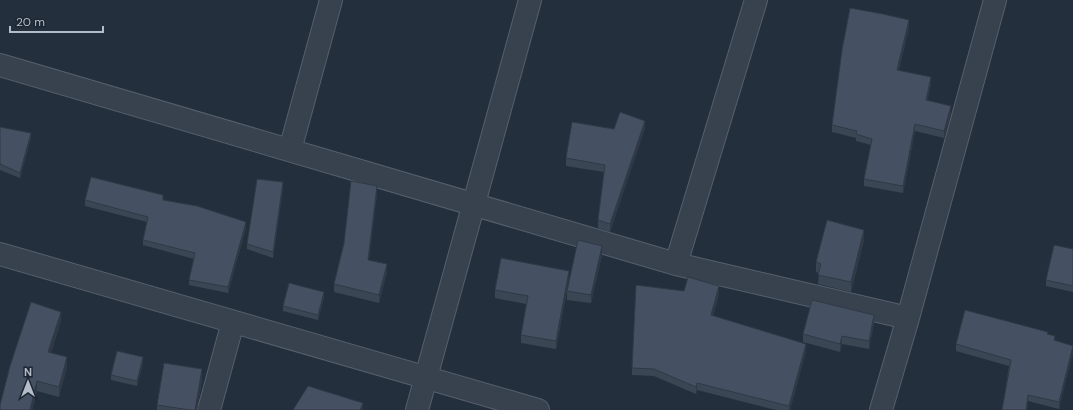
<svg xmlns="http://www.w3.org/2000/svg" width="1073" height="410" font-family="'DM Sans',sans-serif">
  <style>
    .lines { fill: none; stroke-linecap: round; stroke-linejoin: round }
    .minor-casing { stroke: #565f6c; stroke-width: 24 }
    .minor { stroke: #38414e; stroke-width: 22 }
    .wall { fill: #3b4654 }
    .shaded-wall { fill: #303945 }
    .building { fill: #455162; stroke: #303945 }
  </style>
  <rect width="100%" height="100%" fill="#242f3e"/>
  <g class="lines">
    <defs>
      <path id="minor" d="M0,65L676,264L908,318
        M290,150L331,0
        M0,254L538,410
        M676,264L756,0
        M209,410L233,322
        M417,410L530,0
        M881,410L908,318L995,0"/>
    </defs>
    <!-- minor casing -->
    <use href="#minor" class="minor-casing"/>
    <!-- minor -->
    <use href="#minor" class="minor"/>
  </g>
  <!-- wall -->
  <path class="wall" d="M909,27L899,70L931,84L927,101L951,113L944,138L915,131L903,193L864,186V179L871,145L856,141V138L832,132V125Z
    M0,127L31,138L20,178L0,170Z
    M645,128L610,232L598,228V220L604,172L566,166V158L614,129Z
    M283,188L273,258L247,249V244Z
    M377,193L369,260L387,272L379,303L334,292V284Z
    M85,200H163L246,228L228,293L189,285V280L194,259L143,245V240L147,222L85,206Z
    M864,240L851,292L818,284L819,273L816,272V262Z
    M1073,249V292L1046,286V280Z
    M602,255L591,303L567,300V291Z
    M569,279L556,349L521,343V335L526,304L495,298V290Z
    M684,291L719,294L713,316L806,351L790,410H776L697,390L696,394L654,376L632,375V368Z
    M324,298L318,320L283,311V306Z
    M61,321L51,353L67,367L59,397L37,391L32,410H0Z
    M874,323L869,349L842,344L840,352L803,342V334Z
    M1048,334L1055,341L1073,346L1059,409L1028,401L1027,410H1002L1009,366L956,351V344Z
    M143,363L137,386L111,380V375Z
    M202,379L197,410H157V405Z"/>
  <!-- shaded-wall -->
  <path class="shaded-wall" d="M909,20V27L897,77V70Z
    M931,77V84L926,107V100Z
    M951,106V113L944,138V131Z
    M645,121V128L610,232V224Z
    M915,124V131L903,193V186Z
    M31,133V138L20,178V173Z
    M283,182V188L273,258V252Z
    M377,186V193L368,267V260Z
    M246,222V228L228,293V287Z
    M864,230V240L851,292V282Z
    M602,246V255L591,303V295Z
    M387,264V272L379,303V295Z
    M569,271V279L556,349V341Z
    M719,286V294L711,323V315Z
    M324,292V298L318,320V315Z
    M61,312V321L48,362V352Z
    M874,315V323L869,349V341Z
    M842,336V344L840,352V344Z
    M806,344V351L790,410H789V406Z
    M1073,347V354L1059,409V402Z
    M67,357V367L59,397V387Z
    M143,357V363L137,386V381Z
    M202,369V379L197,410H195Z
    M37,381V391L32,410H30Z
    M697,383V390L696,394V387Z
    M1028,395V401L1027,410H1026Z
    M363,403V410H360Z"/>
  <!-- building -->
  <path class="building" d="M850,8L883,14L909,20L897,70L931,77L926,100L951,106L944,131L915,124L903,186L864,179L872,139L856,134L857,131L832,125L842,50Z
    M620,112L645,121L610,224L598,220L605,165L566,158L572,122L614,129Z
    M0,127L31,133L20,173L0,164Z
    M91,177L163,195V200L197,206L246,222L228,287L189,280L195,253L143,240L148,217L85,200Z
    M257,179L283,182L273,252L247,244Z
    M351,181L377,186L368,260L387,264L379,295L334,284L344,243Z
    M827,220L864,230L851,282L818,275L821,264L816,262Z
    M578,240L602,246L591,295L567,291Z
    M1054,245L1073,249V286L1046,280Z
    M501,258L569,271L556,341L521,335L528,296L495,290Z
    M688,277L719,286L711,315L806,344L789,406L697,383L696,387L654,369L632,368L636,285L684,291Z
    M289,283L324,292L318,315L283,306Z
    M812,300L874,315L869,341L842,336L840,344L803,334Z
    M31,302L61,312L48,352L67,357L59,387L37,381L30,410H0V405L10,366Z
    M965,310L1048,332L1047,334L1055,336L1054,340L1073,346L1059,402L1028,395L1026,410H1002L1011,360L956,344Z
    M117,351L143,357L137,381L111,375Z
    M164,363L202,369L195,410H190L157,405Z
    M308,386L363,403L360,410H293Z"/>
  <!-- north arrow -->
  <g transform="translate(28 382)" stroke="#1d2633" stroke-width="3" paint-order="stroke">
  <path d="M0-3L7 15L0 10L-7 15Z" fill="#b4bcc9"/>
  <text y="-6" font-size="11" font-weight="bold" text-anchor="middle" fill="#b4bcc9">N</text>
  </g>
  <!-- scale -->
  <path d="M10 26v6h93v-6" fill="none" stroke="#b4bcc9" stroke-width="2"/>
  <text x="16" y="26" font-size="12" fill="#b4bcc9" stroke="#1d2633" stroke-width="3" paint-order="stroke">20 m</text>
</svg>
